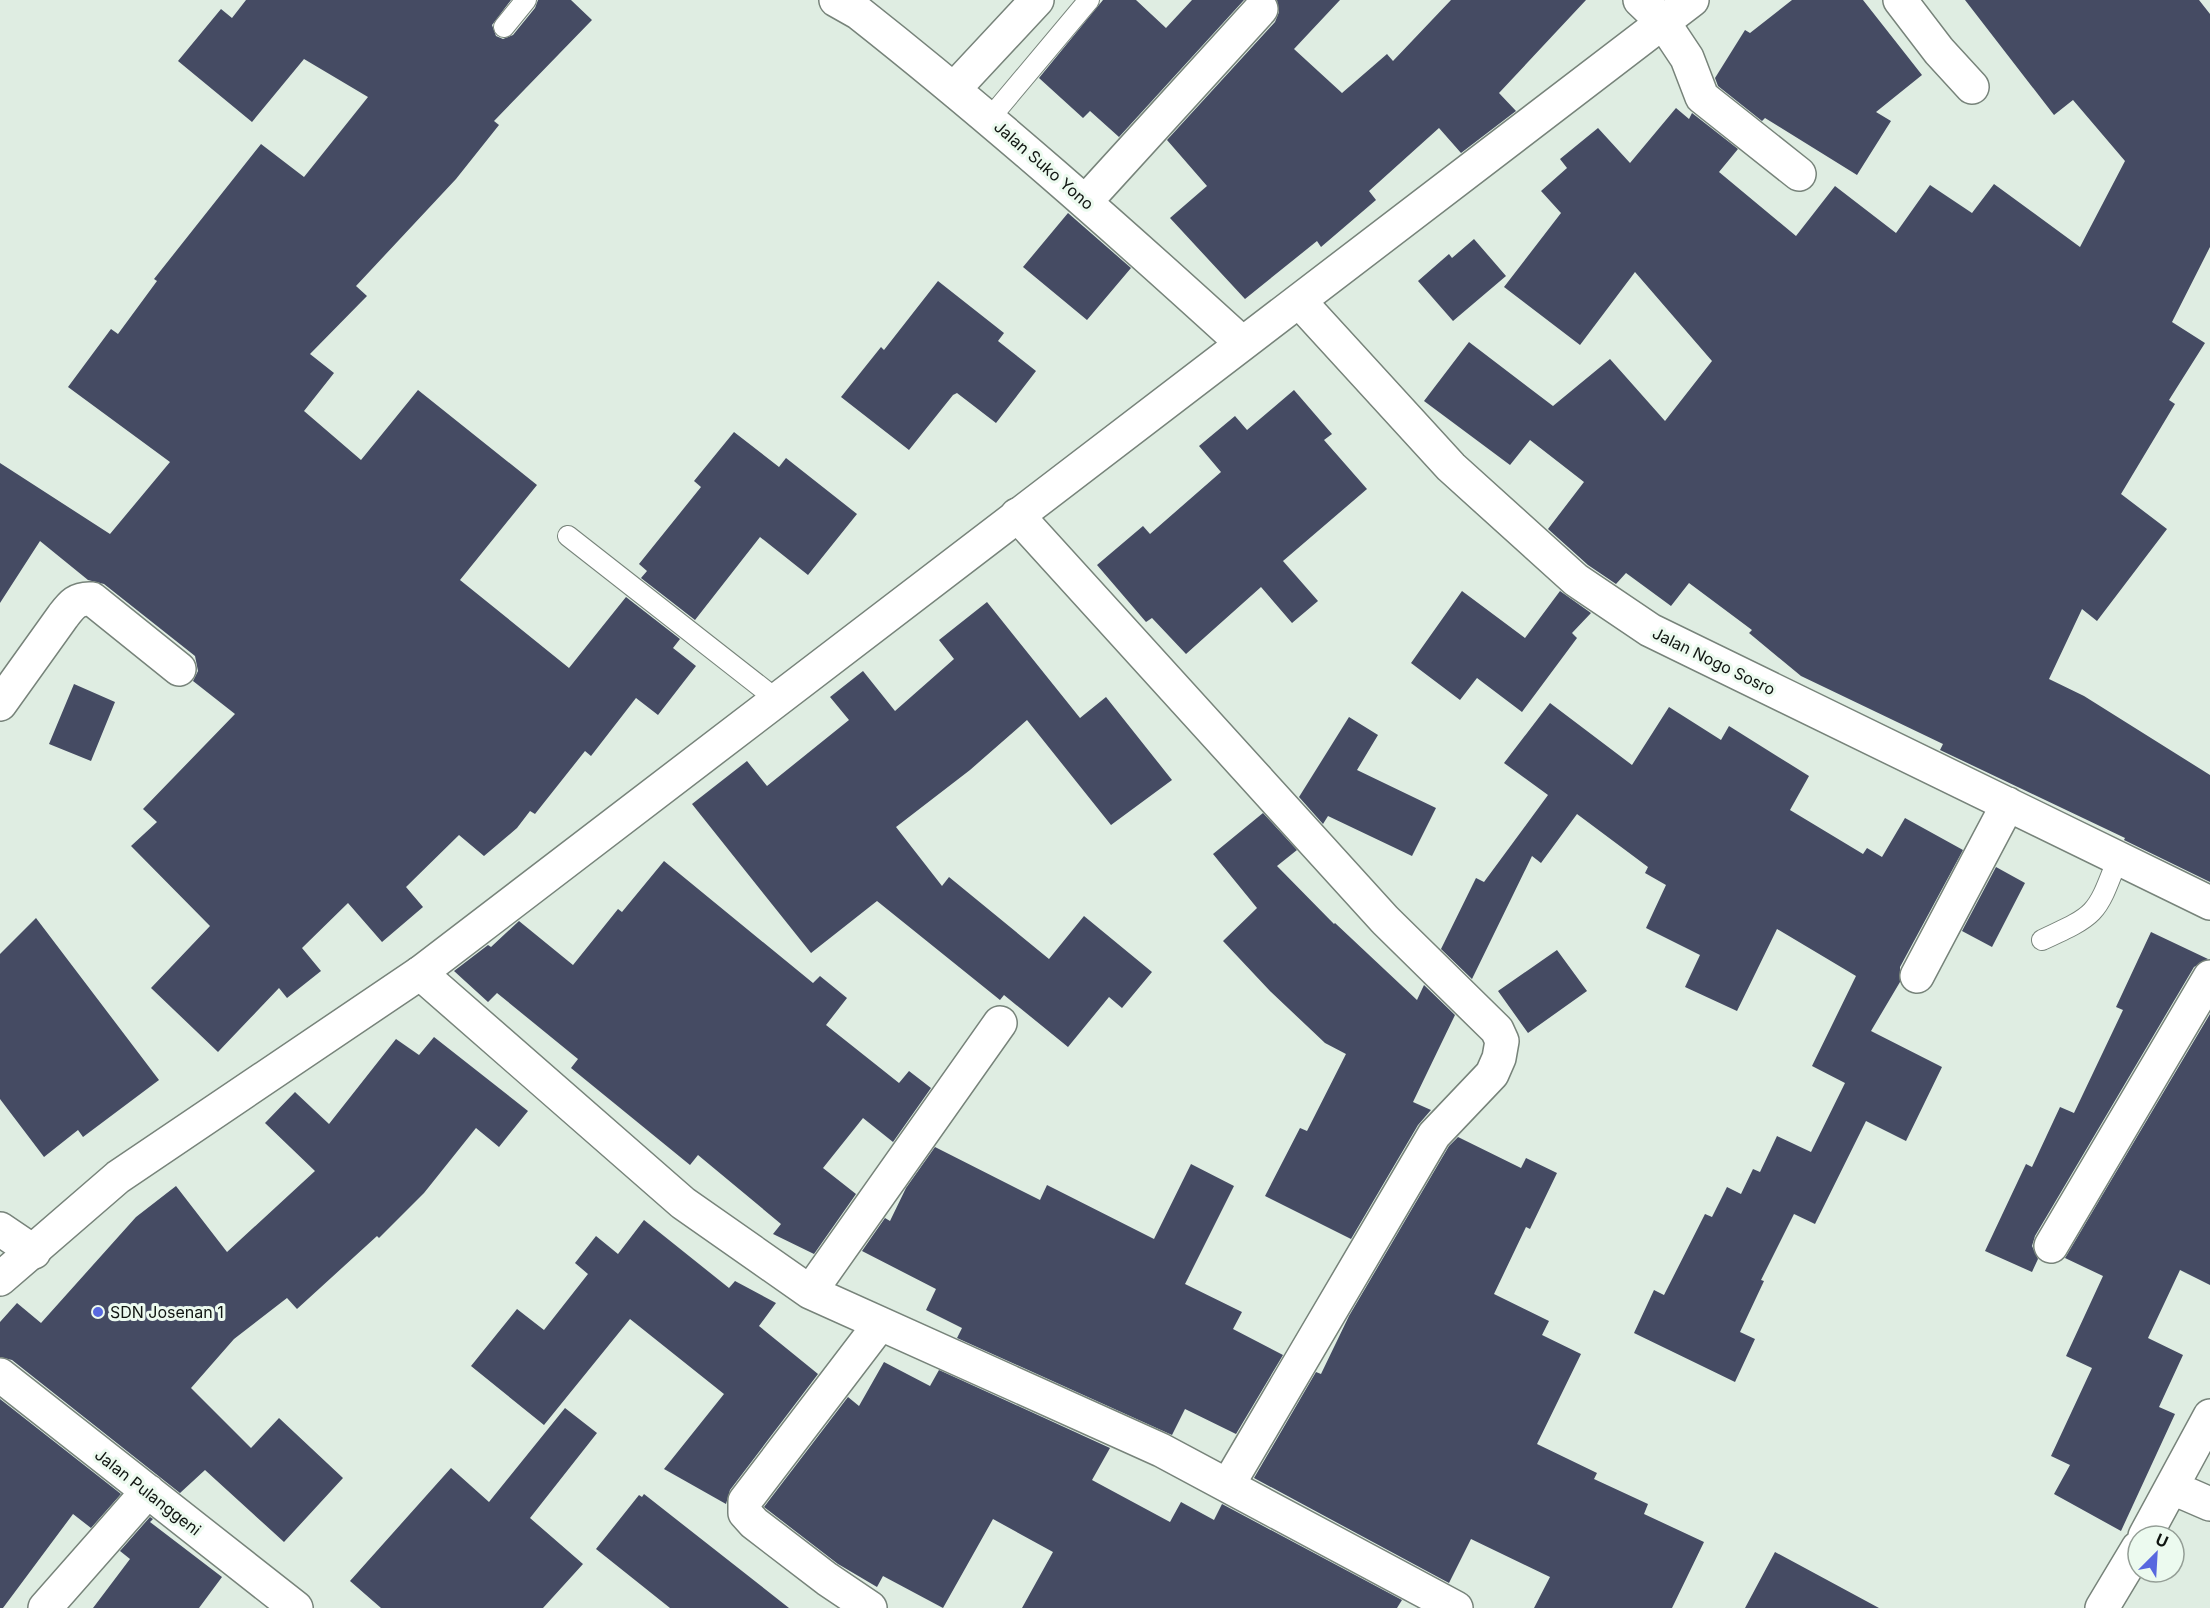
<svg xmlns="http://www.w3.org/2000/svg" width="2210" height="1608" font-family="Inter,sans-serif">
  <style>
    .building { fill: #454b63 }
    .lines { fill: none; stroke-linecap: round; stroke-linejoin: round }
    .service-casing { stroke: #77837a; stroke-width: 22 }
    .minor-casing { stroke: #77837a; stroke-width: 36 }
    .tertiary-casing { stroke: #77837a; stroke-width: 36 }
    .service { stroke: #fff; stroke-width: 20 }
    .minor { stroke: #fff; stroke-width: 33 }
    .tertiary { stroke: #fff; stroke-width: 33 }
    .poi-dot { fill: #5868df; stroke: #ecfaef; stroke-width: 2 }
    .labels { text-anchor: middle; stroke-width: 6; stroke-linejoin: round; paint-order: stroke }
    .street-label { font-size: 16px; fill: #101511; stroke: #ecfaef }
    .poi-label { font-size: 16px; fill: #101511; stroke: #ecfaef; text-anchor: start }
  </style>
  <rect width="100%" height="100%" fill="#dfede2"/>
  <!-- building -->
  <path class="building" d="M246,0H511L492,25L496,36L503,39L513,35L535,8L538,0H571L592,20L494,121L499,125L456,179L356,286L367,296L310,354L334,373L304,411L361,460L418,390L537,485L460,580L569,668L626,597L680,639L673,648L696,666L658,715L636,698L591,756L585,751L535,814L530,811L517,828L484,856L459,835L406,887L423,907L382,942L348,903L302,948L321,971L287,998L279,988L218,1052L151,988L210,926L131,846L157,822L143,809L235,714L193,681L198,671L195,656L104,584L88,580L40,541L0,603V463L110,534L170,462L68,387L111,329L118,334L157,281L154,279L261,144L304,177L368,97L304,59L252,122L178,61L221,9L232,18Z
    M1103,0H1136L1166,28L1192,0H1244L1119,137L1090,111L1083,118L1039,78Z
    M1277,0H1340L1294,49L1342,93L1387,54L1393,61L1451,0H1586L1499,93L1516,111L1512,114L1461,153L1439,128L1369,191L1376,200L1321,247L1317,241L1245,299L1170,218L1207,186L1167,140L1275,22L1279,12Z
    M1792,0H1863L1922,75L1876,112L1891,121L1857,175L1765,118L1762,121L1718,86L1715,78L1745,30L1750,33Z
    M1965,0H2199L2210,14V247L2172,322L2205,343L2169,400L2175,404L2121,494L2167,529L2097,621L2082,609L2049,679L2084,696L2210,775V882L2124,840L2125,838L1940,750L1943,744L1801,676L1749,633L1752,630L1689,583L1671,606L1626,573L1616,584L1588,565L1548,529L1584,482L1530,440L1510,465L1424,401L1469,342L1553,406L1610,359L1665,421L1712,361L1635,272L1580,345L1504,287L1561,213L1541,191L1567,168L1560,159L1598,128L1630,163L1676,108L1689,119L1692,113L1738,149L1719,172L1796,236L1835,186L1896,233L1930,185L1972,213L1994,184L2080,247L2125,161L2073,100L2054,115Z
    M1068,213L1131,268L1087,320L1023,267Z
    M1474,239L1506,276L1453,321L1418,281L1449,254L1452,258Z
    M938,281L1004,333L998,341L1036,371L996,423L957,393L953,395L909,450L841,397L881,347L884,350Z
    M1294,390L1332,434L1324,440L1367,489L1283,561L1318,601L1292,623L1261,587L1186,654L1152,618L1146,622L1097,565L1143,526L1150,534L1221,472L1199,446L1235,416L1247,430Z
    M734,432L779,467L786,458L857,514L808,575L760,537L695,620L641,578L647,571L639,564L701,487L694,481Z
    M1462,591L1525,638L1560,591L1591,613L1572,633L1577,638L1522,712L1477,678L1460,700L1411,663Z
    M987,602L1080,718L1106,697L1172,780L1111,825L1027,720L970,770L896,827L942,886L949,877L1049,959L1084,916L1152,972L1122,1008L1109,997L1068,1047L1004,995L1000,1000L877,901L811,953L692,804L747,761L767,786L849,720L830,697L863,671L895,711L954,659L939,640Z
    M74,684L115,702L91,761L49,744Z
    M1550,703L1632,765L1669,707L1721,740L1729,726L1809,776L1790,810L1863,854L1867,848L1882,857L1905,818L1963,850L1900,967V982L1871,1031L1942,1067L1906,1141L1866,1121L1815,1224L1794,1214L1761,1280L1764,1281L1740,1332L1755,1339L1735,1382L1634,1333L1654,1290L1664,1295L1705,1214L1712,1217L1727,1187L1741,1194L1753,1169L1760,1172L1777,1136L1811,1152L1845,1083L1812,1066L1856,976L1777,929L1737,1011L1685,987L1700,955L1646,928L1666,885L1645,873L1648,867L1577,814L1541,863L1532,856L1472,979L1441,949L1476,878L1484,882L1548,795L1504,763Z
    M1349,717L1378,735L1357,770L1436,808L1412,856L1328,816L1323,824L1299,797Z
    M1263,813L1297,850L1277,866L1334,924L1335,923L1417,1000L1424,985L1455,1015L1413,1102L1431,1110L1418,1125L1351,1239L1265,1196L1300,1128L1307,1131L1346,1054L1325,1043L1270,991L1223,941L1257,908L1213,854Z
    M664,861L813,983L820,976L847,998L826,1025L899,1083L909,1071L931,1088L893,1142L863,1118L823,1168L856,1194L814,1254L773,1234L781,1224L698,1155L690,1165L571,1068L578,1059L497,993L488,1002L454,971L488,945L491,947L519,921L573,965L618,909L622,912Z
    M1996,867L2025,883L1992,947L1962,931Z
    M36,918L159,1080L83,1137L78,1130L44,1157L0,1099V954Z
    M2151,932L2208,959L2194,967L2035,1236L2032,1246L2038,1259L2032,1272L1985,1251L2026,1164L2032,1167L2060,1107L2074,1113L2123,1010L2116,1007Z
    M1557,950L1587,991L1528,1033L1498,991Z
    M2210,1014V1285L2180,1270L2148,1338L2183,1355L2159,1407L2175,1414L2121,1531L2054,1494L2070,1465L2051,1456L2092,1368L2066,1356L2103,1276L2065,1258Z
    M434,1037L528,1111L499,1147L476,1128L424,1193L379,1238L377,1236L297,1309L287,1298L234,1339L191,1388L251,1448L279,1418L343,1478L284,1542L205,1470L180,1493L12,1360L0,1357V1322L17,1303L41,1323L136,1217L176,1186L227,1252L315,1171L265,1123L295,1092L329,1124L396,1039L419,1055Z
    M1458,1137L1521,1168L1526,1158L1557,1173L1530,1229L1526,1227L1494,1294L1549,1321L1542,1335L1581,1354L1537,1444L1597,1473L1594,1479L1648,1504L1644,1514L1704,1542L1672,1608H1534L1550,1577L1471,1539L1449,1583L1254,1478L1316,1372L1321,1374L1349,1316L1449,1146Z
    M935,1147L1040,1200L1047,1185L1154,1239L1191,1164L1234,1186L1185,1284L1242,1312L1233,1329L1283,1355L1236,1434L1185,1409L1172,1435L957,1338L962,1328L926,1310L936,1289L862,1251L885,1218L890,1221L906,1188Z
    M644,1220L729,1288L735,1281L776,1303L759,1326L818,1374L730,1490L726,1504L664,1469L724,1394L630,1319L544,1425L471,1366L517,1309L544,1330L588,1274L575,1263L596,1236L618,1254Z
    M884,1362L930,1386L939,1370L1110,1448L1092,1480L1170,1522L1181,1502L1214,1520L1222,1504L1402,1600L1397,1608H1022L1053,1552L993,1519L943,1608L883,1576L877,1587L838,1564L764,1507L848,1397L859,1406Z
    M0,1399L121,1494L91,1528L73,1514L3,1608H0Z
    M565,1408L597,1433L530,1518L583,1564L543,1608H381L350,1581L451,1468L489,1502Z
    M644,1494L789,1608H670L596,1549L639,1495L642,1497Z
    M150,1517L153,1519L150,1522L222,1577L199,1608H93L130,1559L120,1551Z
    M1775,1552L1879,1608H1745Z"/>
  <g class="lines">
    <defs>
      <path id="service" d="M504,27L526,0
        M990,118L1089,0
        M568,536L776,699
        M2042,940C2098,914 2096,915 2118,858"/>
      <path id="minor" d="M836,0L859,13C992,118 1117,229 1242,343
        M1640,0L1663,22L1687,58L1702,97L1799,174
        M1900,0L1939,51L1972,87
        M954,89L1037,0
        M1086,201L1261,9
        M1300,302L1451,467L1576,580L1650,630L2210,903
        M1017,515L1385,920L1497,1030L1502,1041L1499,1058L1492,1074L1434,1135L1228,1485
        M0,704L63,616C72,604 77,598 92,599L179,669
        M420,973L683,1203L810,1292L1161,1450L1456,1608
        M1917,976L2008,804
        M0,1229L34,1252
        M2051,1246L2210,977
        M810,1292L1000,1023
        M0,1375L296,1608
        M2173,1488L2210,1504
        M2145,1536L2210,1416
        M45,1608L148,1491
        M870,1608L827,1579L754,1523L745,1513V1501L880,1324
        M2102,1608L2138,1548"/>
      <path id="tertiary" d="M0,1279L118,1177L420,973L1692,0"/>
    </defs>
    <!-- service casing -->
    <use href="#service" class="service-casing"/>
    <!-- minor casing -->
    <use href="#minor" class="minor-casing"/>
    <!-- tertiary casing -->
    <use href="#tertiary" class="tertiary-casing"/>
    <!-- service -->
    <use href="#service" class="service"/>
    <!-- minor -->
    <use href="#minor" class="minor"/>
    <!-- tertiary -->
    <use href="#tertiary" class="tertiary"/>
  </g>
  <!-- markers -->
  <circle class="poi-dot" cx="98" cy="1312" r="6"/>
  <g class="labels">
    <!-- street labels -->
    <g class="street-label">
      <text transform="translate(1044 165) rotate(41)" y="6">Jalan Suko Yono</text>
      <text transform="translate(1714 661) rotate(26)" y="6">Jalan Nogo Sosro</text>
      <text transform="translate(148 1492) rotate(38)" y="6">Jalan Pulanggeni</text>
    </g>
    <!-- poi labels -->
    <g class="poi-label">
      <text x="110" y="1318">SDN Josenan 1</text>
    </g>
  </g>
  <!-- north arrow -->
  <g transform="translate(2156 1554) rotate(24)"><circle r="28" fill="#ecfaef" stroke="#949e96" stroke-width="1.5"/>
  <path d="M0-4.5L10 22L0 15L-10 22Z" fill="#5868df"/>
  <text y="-9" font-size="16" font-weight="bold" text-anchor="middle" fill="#101511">U</text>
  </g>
</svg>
